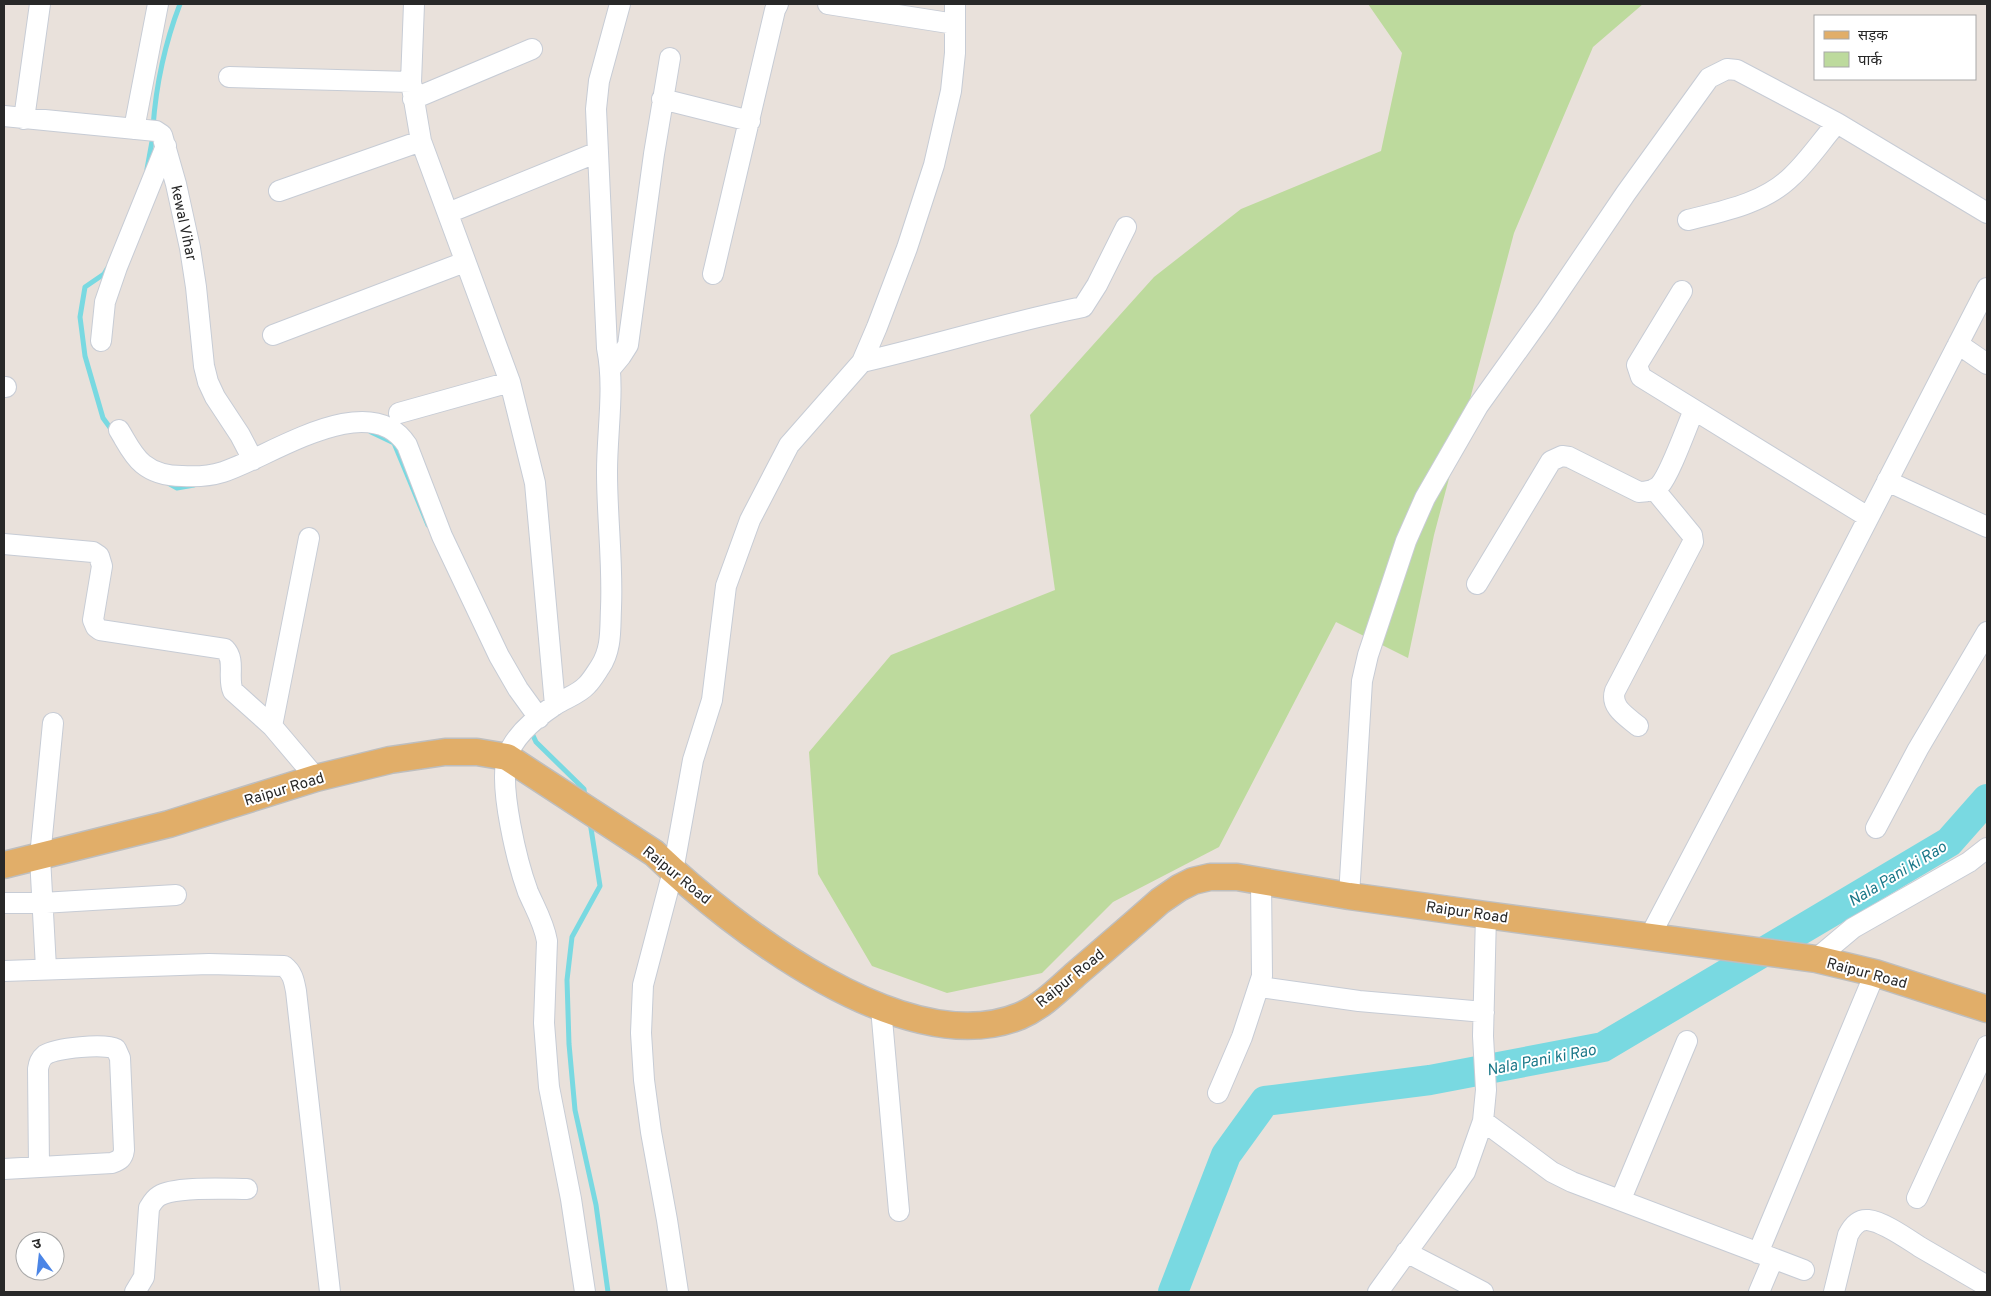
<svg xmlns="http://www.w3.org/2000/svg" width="1991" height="1296" font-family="Overpass,'Noto Sans Devanagari',sans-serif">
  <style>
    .green { fill: #bdda9d }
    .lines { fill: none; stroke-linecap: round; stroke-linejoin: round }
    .stream { stroke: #79d9e1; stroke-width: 5 }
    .river { stroke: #79d9e1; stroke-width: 30 }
    .minor-casing { stroke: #c7ccd5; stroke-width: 22 }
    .major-casing { stroke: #bebebe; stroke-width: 29 }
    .minor { stroke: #fff; stroke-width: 20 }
    .major { stroke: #e1ae69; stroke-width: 26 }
    .labels { text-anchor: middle; stroke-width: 4; stroke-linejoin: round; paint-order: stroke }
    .street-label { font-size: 15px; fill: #282828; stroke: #fff }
    .water-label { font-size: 16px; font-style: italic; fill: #1b7889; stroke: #fff }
  </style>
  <rect width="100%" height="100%" fill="#e9e1db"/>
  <!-- green -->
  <path class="green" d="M1368,4H1643L1593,47L1514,233L1434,535L1408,658L1336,622L1219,847L1113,902L1042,973L947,993L872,966L818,874L809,752L891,655L1055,590L1030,415L1154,277L1241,209L1381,151L1402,53Z"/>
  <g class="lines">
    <!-- stream -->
    <path class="stream" d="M153,127C156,85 165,43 180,4
      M147,169L153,136
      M107,269L104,274L85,287L80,317L85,356L103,418L114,433
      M371,432L394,443L428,525
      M168,483L177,488L194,485
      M530,729L536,742L584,789L585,797
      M590,822L600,886L572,937L567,980L569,1044L575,1110L596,1205L608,1292"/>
    <!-- river -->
    <path class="river" d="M1173,1292L1226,1155L1265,1101L1430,1080L1603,1047L1949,842L1987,799"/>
    <defs>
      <path id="minor" d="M414,4L411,82L421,141L510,382L535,483L555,705
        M828,4L955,24
        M229,77L411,82
        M413,99L532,49
        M662,99L750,121
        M4,116L156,131L162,135L176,184L190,248L196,287L204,366L208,382L215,397L240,435L253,460
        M24,119L40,4
        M134,129L158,4
        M279,191L421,141
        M448,213L598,152
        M1688,220C1724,211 1765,203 1792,176C1809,160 1822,140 1837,123
        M713,274L775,10L778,4
        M1682,291L1637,365L1641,377L1868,517
        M273,335L465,262
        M101,341L105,302L117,267L166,146
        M1958,344L1987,364
        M862,362C936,345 1008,322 1083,307L1097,285L1126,227
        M611,368L621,356L628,345L654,154L670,58
        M4,387H6
        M399,413L510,382
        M119,430C126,441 132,455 143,464C154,473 168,476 182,476C196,477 210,476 223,472C270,457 369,386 407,445L442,536L499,656L518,689L539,718
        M1887,481L1987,527
        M4,544L93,552L99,556L102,566L93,620L96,627L100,630L225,649C236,660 227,678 233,691L272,726L316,778
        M1477,584L1551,461L1562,456L1569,457L1639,492C1647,492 1654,491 1660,485C1670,474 1687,426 1694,410
        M272,726L309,538
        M1638,726C1626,716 1610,707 1615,691L1693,542L1692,535L1654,489
        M1876,828L1918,749L1987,632
        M1349,896L1362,681L1368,655L1406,541L1425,498L1478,406L1546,311L1626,193L1709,78L1727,69L1737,70L1837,123L1987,213
        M4,903H42L176,895
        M1650,936L1778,693L1987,288
        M1816,959L1853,928L1969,862L1987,848
        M46,968L40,857L53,723
        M4,971L209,964L284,966C293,973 294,981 296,991L330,1292
        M1260,987L1359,1001L1484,1012
        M881,1008L899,1211
        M1218,1093L1242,1037L1262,976L1261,881
        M1483,1121L1552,1172L1572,1182L1804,1270
        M4,1169L112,1163C120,1160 123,1158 124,1150L120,1058L116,1049C105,1043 56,1048 45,1055C40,1059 39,1063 38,1069L39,1167
        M1917,1198L1987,1046
        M1621,1199L1687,1041
        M1406,1252L1483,1292
        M1758,1253L1875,973
        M135,1292L144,1277L149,1208C152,1203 154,1199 159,1196C175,1186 227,1189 247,1189
        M585,1292L571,1199L549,1087L544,1023L547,941C544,923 535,908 528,892C517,862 499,788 507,758C513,736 537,717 555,705C565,698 578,695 587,685C592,680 596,673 600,667C612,649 610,629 611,608C613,563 607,518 607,472C607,431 615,388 607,348L596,109L599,81L620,4
        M678,1292L667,1220L651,1132L644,1080L641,1033L643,985L673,871L693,760L712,700L726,586L750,520L789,445L862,362L877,327L907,248L934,165L951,91L955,53V4
        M1378,1292L1465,1172L1483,1121L1486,1090L1483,1036L1486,915
        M1759,1292L1773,1259
        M1834,1292L1848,1235C1852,1227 1858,1219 1868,1220C1884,1222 1906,1238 1920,1247C1942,1260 1965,1273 1987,1286"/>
      <path id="major" d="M4,865L169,824L316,778L390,760L445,752H477L507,757L654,853C733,928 906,1063 1020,1016C1043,1006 1060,988 1077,973C1105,949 1133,925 1160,901L1179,888L1193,881L1210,877H1237L1349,896L1486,915L1816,959L1875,973L1987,1009"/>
    </defs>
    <!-- minor casing -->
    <use href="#minor" class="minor-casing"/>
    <!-- major casing -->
    <use href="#major" class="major-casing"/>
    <!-- minor -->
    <use href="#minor" class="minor"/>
    <!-- major -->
    <use href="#major" class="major"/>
  </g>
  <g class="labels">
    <!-- street labels -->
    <g class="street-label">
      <text transform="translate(184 223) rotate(78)" y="5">kewal Vihar</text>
      <text transform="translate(284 789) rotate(-17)" y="5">Raipur Road</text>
      <text transform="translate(677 875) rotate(39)" y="5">Raipur Road</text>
      <text transform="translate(1467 912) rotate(8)" y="5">Raipur Road</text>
      <text transform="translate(1867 973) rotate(15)" y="5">Raipur Road</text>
      <text transform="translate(1070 978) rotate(-39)" y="5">Raipur Road</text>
    </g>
    <!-- water labels -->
    <g class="water-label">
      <text transform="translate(1897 873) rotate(-31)" y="6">Nala Pani ki Rao</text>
      <text transform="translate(1541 1059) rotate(-11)" y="6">Nala Pani ki Rao</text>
    </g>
  </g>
  <!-- border -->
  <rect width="1991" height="1296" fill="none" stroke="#282828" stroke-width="10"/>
  <!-- legend -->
  <rect x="1814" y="15" width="162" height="65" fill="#ffffff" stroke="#a9a9a9"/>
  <rect x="1824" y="31" width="25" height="8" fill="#e1ae69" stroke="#a9a9a9"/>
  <text x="1858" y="40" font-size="15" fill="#282828">सड़क</text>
  <rect x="1824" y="52" width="25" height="15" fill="#bdda9d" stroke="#a9a9a9"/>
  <text x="1858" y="65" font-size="15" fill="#282828">पार्क</text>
  <!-- north arrow -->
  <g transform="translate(40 1256) rotate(345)"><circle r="24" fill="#ffffff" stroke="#a9a9a9"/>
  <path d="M0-4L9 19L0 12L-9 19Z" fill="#4b85e6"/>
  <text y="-8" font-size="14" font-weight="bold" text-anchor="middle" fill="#282828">उ</text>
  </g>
</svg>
